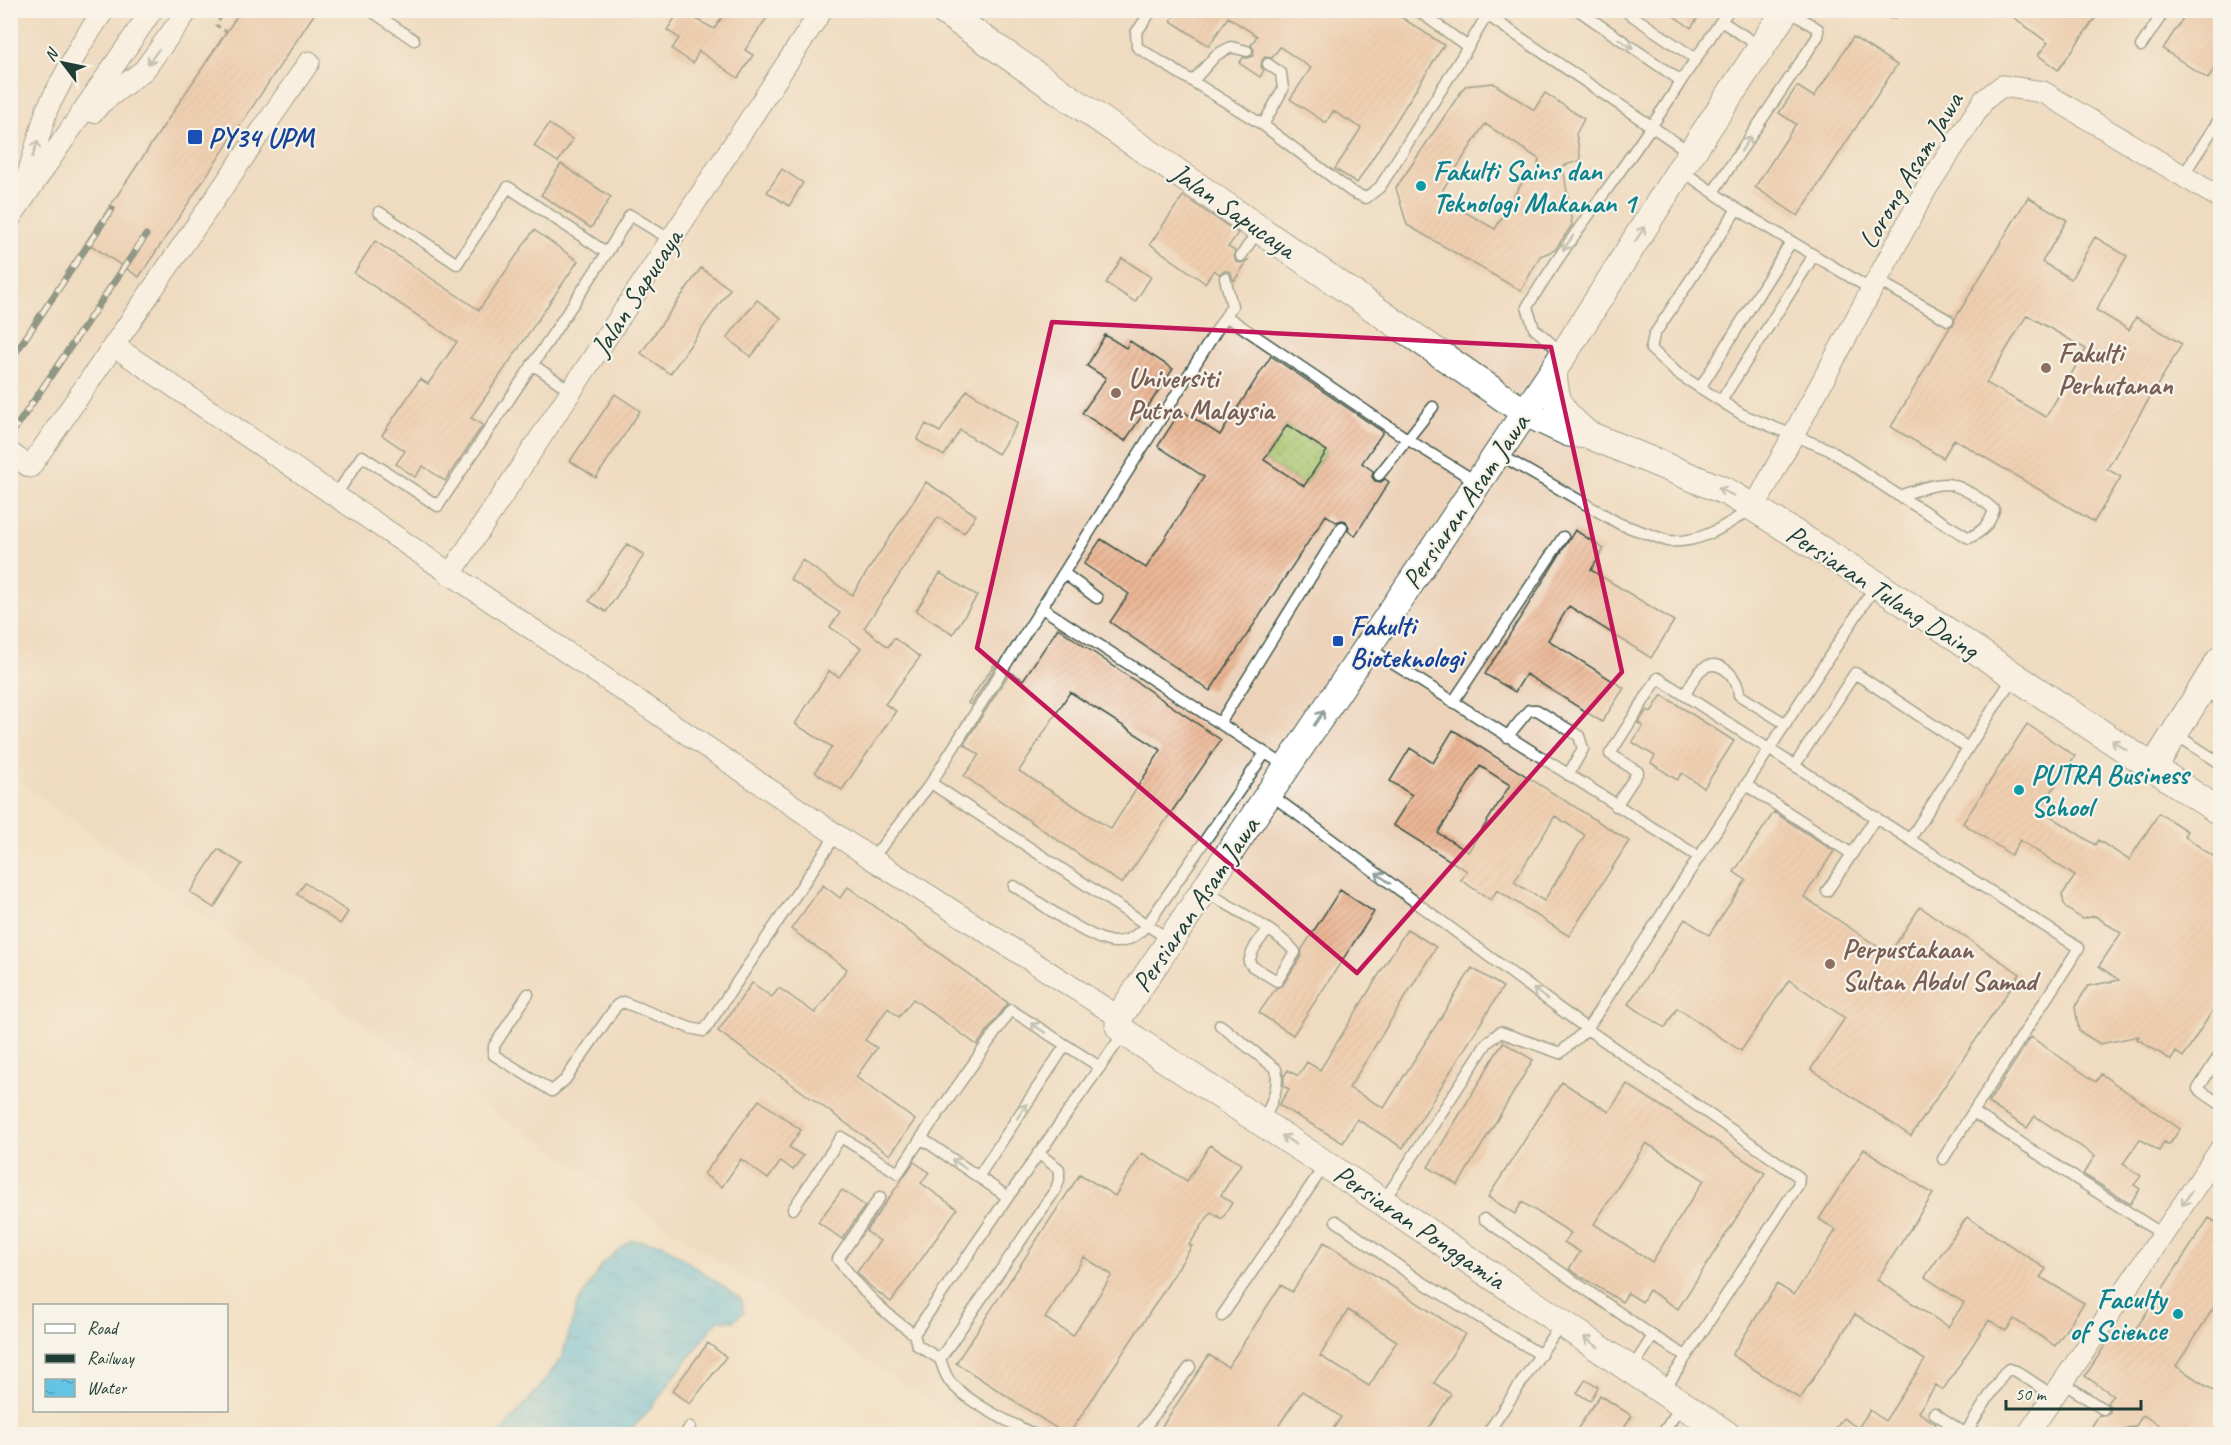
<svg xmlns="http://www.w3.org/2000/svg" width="2231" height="1445" font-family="Caveat,sans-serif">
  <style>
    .built { fill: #ecd2b9 }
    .park { fill: url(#park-dots); stroke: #627f4e; stroke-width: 1.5 }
    .water { fill: url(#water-ripples); stroke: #42808c; stroke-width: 1.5 }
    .building { fill: url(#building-hatch); fill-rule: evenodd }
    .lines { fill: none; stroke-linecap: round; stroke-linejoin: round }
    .service-casing { stroke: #3f564a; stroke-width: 13 }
    .minor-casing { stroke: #3f564a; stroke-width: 23 }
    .tertiary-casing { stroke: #3f564a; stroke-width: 29 }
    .path { stroke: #3f564a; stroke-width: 3; stroke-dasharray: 4.5 4.5; stroke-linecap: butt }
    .service { stroke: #fff; stroke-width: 10 }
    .minor { stroke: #fff; stroke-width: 21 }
    .tertiary { stroke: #fff; stroke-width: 27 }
    .rail-casing { stroke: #1f3d34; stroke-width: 7 }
    .rail { stroke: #f7f3e8; stroke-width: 4.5; stroke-dasharray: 14; stroke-linecap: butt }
    .oneway { stroke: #8f9e9a }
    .marked { fill: none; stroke: #c2185b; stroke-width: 4.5; stroke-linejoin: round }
    .transit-dot { fill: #1a4fb4; stroke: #f7f3e8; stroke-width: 2 }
    .culture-dot { fill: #0f9aa8; stroke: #f7f3e8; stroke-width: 2 }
    .education-dot { fill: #8d6e63; stroke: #f7f3e8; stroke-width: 2 }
    .labels { text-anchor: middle; stroke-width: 4.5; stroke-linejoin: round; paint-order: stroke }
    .transit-label { font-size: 28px; font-weight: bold; fill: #164399; stroke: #f7f3e8; text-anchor: start }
    .culture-label { font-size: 28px; font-weight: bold; fill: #0d838f; stroke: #f7f3e8; text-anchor: start }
    .street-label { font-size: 28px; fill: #1f3d34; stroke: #f7f3e8 }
    .education-label { font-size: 28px; font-weight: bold; fill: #785e54; stroke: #f7f3e8; text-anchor: start }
  </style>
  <defs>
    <pattern id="park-dots" width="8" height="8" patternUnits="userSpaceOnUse" patternTransform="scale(1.5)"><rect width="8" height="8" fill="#a6c168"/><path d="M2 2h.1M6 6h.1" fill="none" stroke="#879e56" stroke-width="1.8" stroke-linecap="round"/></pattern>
    <pattern id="water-ripples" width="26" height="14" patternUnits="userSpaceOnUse" patternTransform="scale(1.5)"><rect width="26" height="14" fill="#65c4e4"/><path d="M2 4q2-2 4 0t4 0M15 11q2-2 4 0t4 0" fill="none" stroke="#53a0ba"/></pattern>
    <pattern id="building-hatch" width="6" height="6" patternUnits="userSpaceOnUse" patternTransform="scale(1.5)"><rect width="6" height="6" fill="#ebb694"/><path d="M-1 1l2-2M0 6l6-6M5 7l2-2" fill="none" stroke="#c99d80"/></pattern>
  </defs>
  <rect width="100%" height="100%" fill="#f7f3e8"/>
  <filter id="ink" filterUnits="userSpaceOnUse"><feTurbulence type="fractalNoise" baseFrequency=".0167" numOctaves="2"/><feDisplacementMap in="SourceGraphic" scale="12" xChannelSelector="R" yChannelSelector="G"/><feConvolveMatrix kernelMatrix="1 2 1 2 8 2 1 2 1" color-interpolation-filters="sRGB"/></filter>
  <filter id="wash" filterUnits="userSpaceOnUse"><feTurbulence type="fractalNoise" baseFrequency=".008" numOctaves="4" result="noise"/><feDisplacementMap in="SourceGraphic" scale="24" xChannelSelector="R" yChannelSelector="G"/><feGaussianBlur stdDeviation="1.35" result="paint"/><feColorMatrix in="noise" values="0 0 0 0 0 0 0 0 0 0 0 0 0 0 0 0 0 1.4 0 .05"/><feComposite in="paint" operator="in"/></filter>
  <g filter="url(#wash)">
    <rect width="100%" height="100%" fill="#f3e1c7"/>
    <!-- built -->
    <path class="built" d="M11,11H2220V1434H978L223,930L11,775Z"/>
    <!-- park -->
    <path class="park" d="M1287,425L1327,451L1304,486L1264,460Z"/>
    <!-- water -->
    <path class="water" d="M631,1240L662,1244L741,1299L744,1312L733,1321L718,1320L649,1410L627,1434H499L544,1382L562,1357L577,1305L603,1263Z"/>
    <g id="blocks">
      <!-- building -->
      <path class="building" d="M241,10H317L139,277L86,242Z
        M680,10L714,29L727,10H772L745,50L753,55L738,78L699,51L693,63L672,49L679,38L667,30Z
        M1178,10H1390L1444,45L1357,183L1335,169L1361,128L1333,111L1326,123L1290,99L1311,68L1280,47L1272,58L1265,57L1262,60L1261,67L1264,70L1260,77L1239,63L1243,58H1248L1253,56L1254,50L1251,45L1257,36L1228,17L1209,46L1171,21Z
        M1665,10H1703L1691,28Z
        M2004,10H2101L2058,70L2038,55L2048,43Z
        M2188,10H2220V60L2208,79L2163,49Z
        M1853,37L1897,65L1798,216L1755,187L1796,124L1779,113L1797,86L1814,97Z
        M1493,83L1534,110L1545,93L1584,119L1576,134L1581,160L1563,166L1572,225L1555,250L1540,256L1521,291L1407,225L1396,188L1465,86ZM1485,124L1539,159L1536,177L1523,181L1495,229L1447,202L1443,189Z
        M549,124L573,140L558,162L534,146Z
        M561,164L611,197L591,228L541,195Z
        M782,169L803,183L789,206L767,192Z
        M1183,196L1238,233L1228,247L1235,251L1234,256L1236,262L1241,263L1248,260L1234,281L1231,273L1228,271H1223L1219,274L1214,270L1205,283L1150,244Z
        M2028,197L2067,220L2042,262L2071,279L2095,237L2127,256L2096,310L2129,330L2136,317L2182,344L2107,469L2121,477L2094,522L1954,439L1943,458L1891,427L1950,327L1954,324L1955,319ZM2027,315L2086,349L2046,417L1986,383Z
        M534,230L578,261L471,418L483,425L445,481L423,466L415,477L396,464L405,451L382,435L420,379L428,384L457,342L354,273L375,241L479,310Z
        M1122,258L1151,277L1135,302L1106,283Z
        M701,268L730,289L670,374L641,353Z
        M757,300L781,318L751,357L727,338Z
        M1105,335L1126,348L1130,341L1173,369L1125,441L1082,413L1106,378L1087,366Z
        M1271,356L1383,432L1362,463L1373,471L1372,477L1375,481L1381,482L1385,479L1389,482L1355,536L1348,531L1349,527L1346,521L1342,520L1336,522L1326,515L1210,691L1110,622L1129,594L1084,564L1101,539L1146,568L1204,477L1158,446L1181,410L1220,435ZM1287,425L1327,451L1304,486L1264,460Z
        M967,390L1018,423L998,454L960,430L944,456L917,440L926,424L940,432Z
        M615,394L640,411L596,478L570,461Z
        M926,482L976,515L964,533L938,517L864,628L888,647L894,638L920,657L885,704L896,711L842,790L815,772L832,747L795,724L829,671L839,677L861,648L830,627L840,613L790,579L802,560L852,595Z
        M1575,530L1604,549L1591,570L1674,621L1651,658L1569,606L1548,640L1624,688L1602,722L1526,674L1515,692L1485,674Z
        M627,544L644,555L606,612L589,601Z
        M940,573L977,596L953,634L916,611Z
        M1058,628L1221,740L1122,884L964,776L979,755L964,744L1010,672L1023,680ZM1070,692L1161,750L1111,829L1019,771Z
        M996,662L998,663L971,705L968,703Z
        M1662,695L1734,741L1704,788L1682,773L1677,780L1651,763L1655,756L1632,742L1643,726L1638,723L1647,710L1651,712Z
        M2027,724L2075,756L2040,809L2095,845L2098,840L2129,860L2159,813L2187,831L2184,836L2220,861V999L2183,1057L2176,1052L2171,1060L2137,1039L2139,1036L2100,1044L2079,1031L2075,1007L2088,986L2119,980L2099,966L2121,933L2095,916L2082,919L2065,907L2062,895L2075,876L2020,840L2011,855L1963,823Z
        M1453,730L1629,841L1569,936L1497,890L1491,900L1461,880L1467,871L1393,825L1412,795L1390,781L1410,748L1433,763ZM1480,766L1510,785L1468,852L1438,833ZM1555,816L1585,835L1544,901L1514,882Z
        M1774,812L1834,851L1804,897L1889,954L1920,907L2020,974L1911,1136L1811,1069L1845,1018L1789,980L1741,1051L1677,1008L1665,1028L1628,1004L1685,919L1709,935L1746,880L1734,872Z
        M218,849L242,864L214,908L190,892Z
        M305,883L348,912L340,924L297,894Z
        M823,885L840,898L848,887L1008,1003L977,1045L913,999L899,1017L888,1008L865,1040L877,1048L856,1077L915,1120L890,1155L718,1031L752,983L772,997L779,988L815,1013L847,969L791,929Z
        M1340,890L1374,912L1293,1035L1259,1013L1276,988L1283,985L1301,956L1302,949Z
        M1407,929L1436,947L1349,1088L1384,1108L1472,968L1503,987L1403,1148L1357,1119L1343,1143L1279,1105L1289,1089L1284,1086V1076L1288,1070L1298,1076L1307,1062L1320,1070Z
        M2031,1037L2096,1082L2101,1074L2180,1129L2169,1145L2164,1142L2159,1151L2140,1139L2123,1164L2141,1176L2134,1185L2140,1189L2130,1204L2083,1174L2095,1156L2035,1116L2027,1128L1988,1103Z
        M1503,1042L1533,1060L1458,1185L1428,1167Z
        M1562,1082L1609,1112L1627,1084L1765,1173L1678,1309L1649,1290L1642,1302L1628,1293L1622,1302L1569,1269L1580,1252L1564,1242L1571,1233L1522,1202L1515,1214L1488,1197ZM1646,1143L1704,1180L1652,1262L1594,1224Z
        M759,1100L801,1130L789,1147L803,1156L793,1170L781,1161L768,1179L741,1159L722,1187L704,1174Z
        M1210,1145L1241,1164L1221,1195L1232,1203L1222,1219L1211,1212L1189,1245L1192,1246L1156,1303L1069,1434H1065L956,1363L1080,1174L1115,1196L1142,1153L1187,1181ZM1084,1257L1112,1275L1073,1336L1045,1318Z
        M1864,1149L1933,1194L1877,1280L1948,1327L1964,1303L1925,1277L1967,1217L2046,1269L2040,1277L2084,1303L2055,1346L2014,1319L2006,1331L1989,1320L1943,1390L1936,1385L1918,1412L1936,1424L1930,1434H1832L1843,1418L1858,1428L1870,1410L1885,1421L1925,1360L1855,1314L1800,1399L1732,1355L1777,1284L1794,1295L1836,1230L1819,1219Z
        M914,1162L929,1172L921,1183L957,1209L891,1302L870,1286L857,1272L880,1241L866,1231Z
        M842,1190L865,1206L842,1239L818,1222Z
        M2209,1218L2220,1225V1298L2176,1366L2220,1395V1434H2173L2143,1415L2135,1427L2127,1428L2124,1434H2099L2090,1429L2099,1415L2106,1416L2110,1413V1406L2107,1403L2113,1395L2085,1376L2116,1329L2130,1338Z
        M1324,1242L1465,1334L1434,1383L1451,1394L1425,1434H1330L1341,1417L1302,1391L1273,1434H1157L1209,1355L1228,1367L1281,1285L1292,1292ZM1348,1310L1397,1341L1369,1386L1320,1356Z
        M708,1343L726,1357L690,1404L672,1391Z
        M1586,1379L1598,1387L1590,1401L1577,1393Z
        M1600,1395L1632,1416L1620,1434H1574Z"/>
    </g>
  </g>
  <g filter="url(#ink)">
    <use href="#blocks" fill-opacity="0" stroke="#3f564a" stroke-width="1.5"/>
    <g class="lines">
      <defs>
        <path id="service" d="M370,10L414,40
          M1152,10L1136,33L1137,47L1263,125L1352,192L1366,198L1380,187L1468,47
          M1417,10L1468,47L1487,15L1691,153
          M1624,10L1696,59
          M1729,10L1721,21L1761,47
          M1892,13L1893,10
          M2141,46L2165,10
          M1193,81L1216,55L1231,47L1247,51
          M1681,81L1721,21
          M1263,125L1283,89L1281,73L1268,64
          M1681,170L1737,209L1654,335L1651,349L1677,373L1743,415L1830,450L1899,496C1914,491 1931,484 1947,484C1960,485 1985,501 1994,510C1989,525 1983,531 1969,538L1899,496
          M2182,177L2220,118
          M1713,192L1818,36V29L1788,10
          M1737,209L1872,290
          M607,253L630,215L671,240
          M1241,256L1259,229
          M1877,280L1948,320
          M1226,316L1407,439L1477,482
          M1563,354L1534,328L1527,307C1574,229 1633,159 1681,81L1578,10
          M532,364L571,391
          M1700,388L1791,242
          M1721,401L1814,255
          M1497,453L1620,524L1668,541C1700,544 1725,526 1751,509
          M1379,475L1433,407
          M335,496L362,456L438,506L607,253L508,187L457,264L379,212
          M1065,574L1097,598
          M1042,608L1287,767
          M1367,647L1699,857
          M2204,687L2220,702
          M1685,695C1689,688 1694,677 1700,671C1717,654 1739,677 1739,695L1786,724
          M1453,702L1563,537
          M1220,723L1342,527
          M2175,734L2220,763
          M1507,737L1529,710H1537L1579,736L1583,749L1568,775
          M1795,765L1855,673L1968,748
          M931,783L1170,940
          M1746,785L1852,854L1827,891
          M1270,794L1587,1029L1799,1177L1798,1185L1663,1392
          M1616,806L1638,772L1610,754L1658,678L2079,948L1973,1112L2162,1234
          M1910,839L2014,676
          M1852,854L1876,817
          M872,859L931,783L1232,306L1225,278
          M1014,886C1037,900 1091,942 1115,942C1129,942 1138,934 1147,925L1265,753
          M1205,891C1229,906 1279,932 1295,952L1277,981L1252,966L1249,962C1252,949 1258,940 1268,931
          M528,994L494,1046V1055L552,1091L565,1080L617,1005L623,1002L690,1028L704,1031L836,835
          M1220,1025L1276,1069C1280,1088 1270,1105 1263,1123
          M2220,1054L2198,1089L2220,1104
          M1943,1159L1973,1112
          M978,1177L1065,1046
          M880,1197L838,1259C860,1290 883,1313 914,1334
          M1008,1197L921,1138L1011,1010L1100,1067
          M1383,1202L1487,1043L1500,1032L1560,1053L1587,1029L1876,585
          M793,1209L841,1137L898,1173L921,1138
          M1484,1219L1653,1336
          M1336,1221L1414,1277L1541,1355
          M1222,1316L1325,1165
          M940,1359L1056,1189L1059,1180V1169L1038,1153
          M1631,1370L1653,1336L1686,1356
          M2062,1382L2103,1409
          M1934,1413L1966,1434
          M685,1434L690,1427
          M1033,1434C1009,1422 971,1404 952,1384C946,1378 943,1368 940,1359L917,1345L914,1334L1008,1197L1124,1033
          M1140,1434L1190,1367
          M1487,1434L1562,1322
          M1662,1434L1682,1405
          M1965,1434L2004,1373L2009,1369L2016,1371L2054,1396
          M2131,1434H2132"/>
        <path id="minor" d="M93,112L101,103L144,70L188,10
          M24,188L47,109L81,44L104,10
          M10,218L152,10
          M114,346L872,859L1119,1017
          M10,453L30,467L309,62
          M1754,508L1926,189L1984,100L2002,86L2043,92L2220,198
          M450,575L822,10
          M2028,1434L2220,1150"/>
        <path id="tertiary" d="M942,10L1524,412L1569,433L1589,435L1727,492L1754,508L1876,584L2220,812
          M1553,371C1555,407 1562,412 1588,435
          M2153,768L2220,660
          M1726,1434L1383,1202L1124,1032L1119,1026V1017L1553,371L1680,170L1786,10"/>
      </defs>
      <!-- service casing -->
      <use href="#service" class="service-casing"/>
      <!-- minor casing -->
      <use href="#minor" class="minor-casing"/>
      <!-- tertiary casing -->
      <use href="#tertiary" class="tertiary-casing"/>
      <!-- path -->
      <path class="path" d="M226,10L216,25L227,32"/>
      <!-- service -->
      <use href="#service" class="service"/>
      <!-- minor -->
      <use href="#minor" class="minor"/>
      <!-- tertiary -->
      <use href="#tertiary" class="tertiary"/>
      <defs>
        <path id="rail" d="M10,361L112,209
          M10,436L146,235"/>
      </defs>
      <!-- rail casing -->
      <use href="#rail" class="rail-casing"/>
      <!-- rail -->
      <use href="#rail" class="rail"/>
    </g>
    <!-- one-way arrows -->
    <defs><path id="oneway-shaft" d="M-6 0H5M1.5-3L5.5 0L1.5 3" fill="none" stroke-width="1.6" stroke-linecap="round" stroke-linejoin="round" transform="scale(1.5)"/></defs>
    <g class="oneway">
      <use href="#oneway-shaft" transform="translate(1626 44) rotate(35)"/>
      <use href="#oneway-shaft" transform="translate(153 57) rotate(127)"/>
      <use href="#oneway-shaft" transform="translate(1746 144) rotate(-56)"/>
      <use href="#oneway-shaft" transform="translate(35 149) rotate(-73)"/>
      <use href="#oneway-shaft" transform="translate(1640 234) rotate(-58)"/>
      <use href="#oneway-shaft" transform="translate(1568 243) rotate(125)"/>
      <use href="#oneway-shaft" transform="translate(1726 492) rotate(-154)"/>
      <use href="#oneway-shaft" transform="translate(1319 718) rotate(-56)"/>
      <use href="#oneway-shaft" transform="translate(2119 745) rotate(-146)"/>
      <use href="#oneway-shaft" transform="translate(1383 878) rotate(-143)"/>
      <use href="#oneway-shaft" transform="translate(1540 994) rotate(-143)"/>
      <use href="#oneway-shaft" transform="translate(1038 1028) rotate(-146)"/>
      <use href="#oneway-shaft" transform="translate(1022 1111) rotate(-56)"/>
      <use href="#oneway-shaft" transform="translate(1289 1140) rotate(-147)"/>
      <use href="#oneway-shaft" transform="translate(959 1164) rotate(-145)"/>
      <use href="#oneway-shaft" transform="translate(2187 1198) rotate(124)"/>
      <use href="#oneway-shaft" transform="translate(1591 1342) rotate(-145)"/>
    </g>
  </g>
  <!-- marked area -->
  <path d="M0 0H2231V1445H0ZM1052,322L1551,347L1622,672L1357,973L977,648Z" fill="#f3e1c7" fill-opacity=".55" fill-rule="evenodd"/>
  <path class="marked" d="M1052,322L1551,347L1622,672L1357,973L977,648Z"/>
  <!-- markers -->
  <g class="transit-dot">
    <rect x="187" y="129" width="16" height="16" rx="3"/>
    <rect x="1332" y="635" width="12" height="12" rx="3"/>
  </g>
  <g class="culture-dot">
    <circle cx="1421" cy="186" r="6"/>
    <circle cx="2019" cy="790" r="6"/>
    <circle cx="2178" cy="1314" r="6"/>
  </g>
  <g class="education-dot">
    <circle cx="2046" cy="368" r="6"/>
    <circle cx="1116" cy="393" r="6"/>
    <circle cx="1830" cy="964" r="6"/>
  </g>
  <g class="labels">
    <!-- transit labels -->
    <g class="transit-label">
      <text x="208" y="147">PY34 UPM</text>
      <text x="1350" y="635">Fakulti<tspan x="1350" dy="32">Bioteknologi</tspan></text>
    </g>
    <!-- culture labels -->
    <g class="culture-label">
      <text x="1433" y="180">Fakulti Sains dan<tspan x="1433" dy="32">Teknologi Makanan 1</tspan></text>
      <text x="2031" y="784">PUTRA Business<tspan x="2031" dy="32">School</tspan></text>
      <text x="2166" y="1308" text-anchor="end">Faculty<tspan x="2166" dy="32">of Science</tspan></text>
    </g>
    <!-- street labels -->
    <g class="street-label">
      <text transform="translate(1910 170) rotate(-59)" y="10">Lorong Asam Jawa</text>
      <text transform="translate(1234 210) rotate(35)" y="10">Jalan Sapucaya</text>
      <text transform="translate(636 292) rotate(-57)" y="10">Jalan Sapucaya</text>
      <text transform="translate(1465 501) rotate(-56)" y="10">Persiaran Asam Jawa</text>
      <text transform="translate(1883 591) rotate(33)" y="10">Persiaran Tulang Daing</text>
      <text transform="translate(1195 904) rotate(-56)" y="10">Persiaran Asam Jawa</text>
      <text transform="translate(1420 1226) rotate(34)" y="10">Persiaran Ponggamia</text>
    </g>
    <!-- education labels -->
    <g class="education-label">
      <text x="2058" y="362">Fakulti<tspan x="2058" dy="32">Perhutanan</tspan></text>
      <text x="1128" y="387">Universiti<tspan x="1128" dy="32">Putra Malaysia</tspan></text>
      <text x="1842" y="958">Perpustakaan<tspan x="1842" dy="32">Sultan Abdul Samad</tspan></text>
    </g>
  </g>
  <!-- margin -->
  <rect width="2231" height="1445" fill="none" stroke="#f7f3e8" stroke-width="36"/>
  <!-- legend -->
  <rect x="33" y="1304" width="195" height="108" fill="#f7f3e8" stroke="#a1aaa0" stroke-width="1.5"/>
  <rect x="45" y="1324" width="30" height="9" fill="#ffffff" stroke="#a1aaa0" stroke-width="1.5"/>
  <text x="87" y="1334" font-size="18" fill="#1f3d34">Road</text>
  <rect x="45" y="1354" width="30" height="9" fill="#1f3d34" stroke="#a1aaa0" stroke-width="1.5"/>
  <text x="87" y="1364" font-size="18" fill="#1f3d34">Railway</text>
  <rect x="45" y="1379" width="30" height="18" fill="url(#water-ripples)" stroke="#a1aaa0" stroke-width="1.5"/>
  <text x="87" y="1394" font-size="18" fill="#1f3d34">Water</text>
  <!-- north arrow -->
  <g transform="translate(63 63) rotate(302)" stroke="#f7f3e8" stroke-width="4.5" paint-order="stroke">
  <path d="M0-4.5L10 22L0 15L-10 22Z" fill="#1f3d34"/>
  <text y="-9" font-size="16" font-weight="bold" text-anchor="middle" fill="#1f3d34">N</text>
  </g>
  <!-- scale -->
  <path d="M2006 1400v9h135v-9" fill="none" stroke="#1f3d34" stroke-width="3"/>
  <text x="2015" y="1400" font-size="18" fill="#1f3d34" stroke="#f7f3e8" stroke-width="4.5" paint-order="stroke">50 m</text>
</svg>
